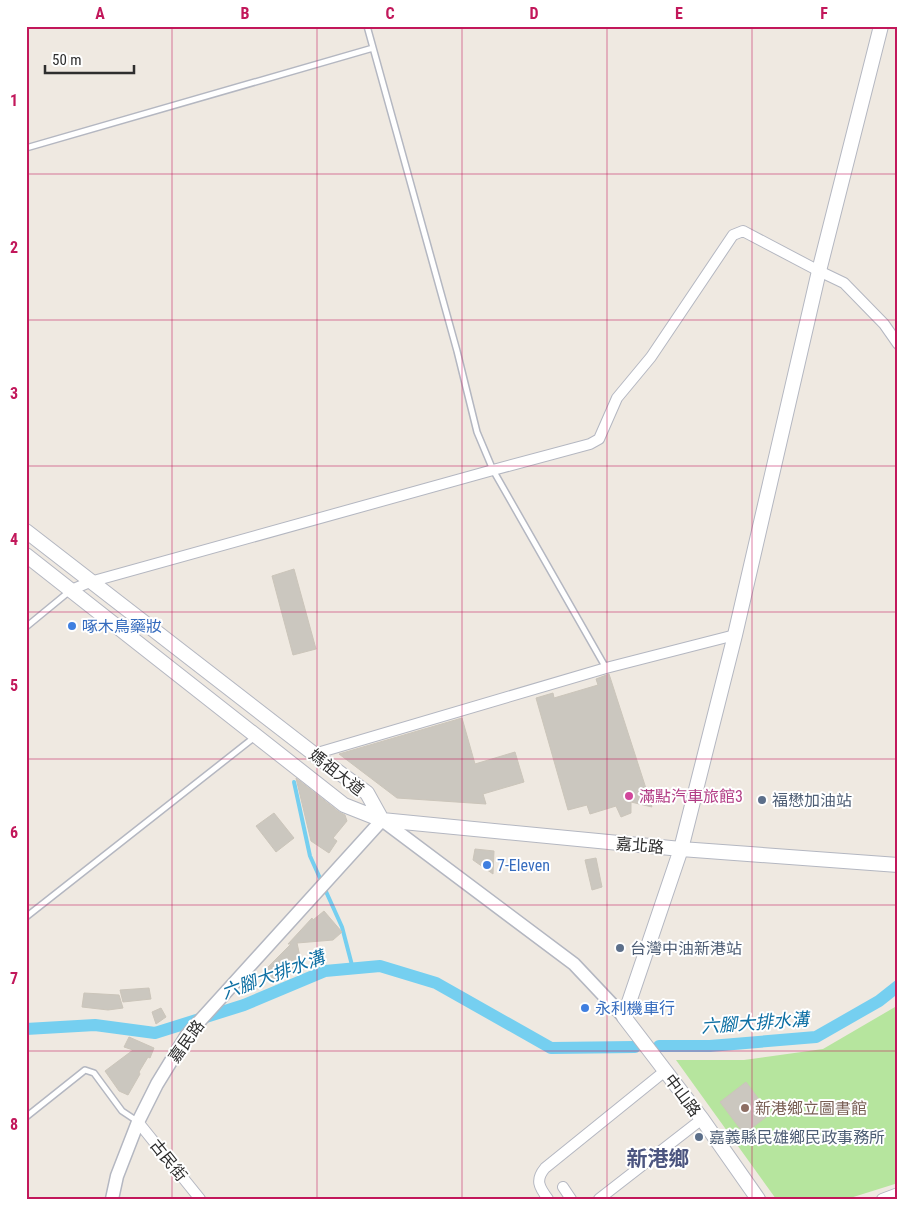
<svg xmlns="http://www.w3.org/2000/svg" width="924" height="1225" font-family="'Roboto Condensed','Noto Sans TC',sans-serif">
  <style>
    .green { fill: #b6e59e }
    .lines { fill: none; stroke-linecap: round; stroke-linejoin: round }
    .stream { stroke: #75cff0; stroke-width: 4 }
    .canal { stroke: #75cff0; stroke-width: 12 }
    .building { fill: #cbc7bf; stroke: #cbc5ba }
    .service-casing { stroke: #b4b7c1; stroke-width: 8 }
    .minor-casing { stroke: #b4b7c1; stroke-width: 12 }
    .tertiary-casing { stroke: #b4b7c1; stroke-width: 15 }
    .secondary-casing { stroke: #b4b7c1; stroke-width: 16 }
    .service { stroke: #fff; stroke-width: 5 }
    .minor { stroke: #fff; stroke-width: 10 }
    .tertiary { stroke: #fff; stroke-width: 12 }
    .secondary { stroke: #fff; stroke-width: 14 }
    .grid { fill: none; stroke: #c2185b; stroke-width: 1; stroke-opacity: 0.55 }
    .shop-dot { fill: #3f7fe0; stroke: #fff; stroke-width: 2 }
    .hotel-dot { fill: #d1479c; stroke: #fff; stroke-width: 2 }
    .service-dot { fill: #5c6f8a; stroke: #fff; stroke-width: 2 }
    .education-dot { fill: #8d6e63; stroke: #fff; stroke-width: 2 }
    .labels { text-anchor: middle; stroke-width: 4; stroke-linejoin: round; paint-order: stroke }
    .shop-label { font-size: 16px; fill: #366cbe; stroke: #fff; text-anchor: start }
    .street-label { font-size: 16px; fill: #2e2e2e; stroke: #fff }
    .hotel-label { font-size: 16px; fill: #b23c85; stroke: #fff; text-anchor: start }
    .service-label { font-size: 16px; fill: #4e5e75; stroke: #fff; text-anchor: start }
    .education-label { font-size: 16px; fill: #785e54; stroke: #fff; text-anchor: start }
    .water-label { font-size: 18px; font-style: italic; fill: #0d6fa3; stroke: #fff }
    .district-label { font-size: 21px; font-weight: bold; fill: #4d5680; stroke: #fff }
    .neatline { fill: none; stroke: #c2185b; stroke-width: 2 }
    .grid-label { font-size: 16px; text-anchor: middle; font-weight: bold; fill: #c2185b }
  </style>
  <rect width="100%" height="100%" fill="#efe9e1"/>
  <!-- green -->
  <path class="green" d="M898,1004V1183L847,1199H776L676,1060H744L823,1049L895,1007Z"/>
  <g class="lines">
    <!-- stream -->
    <path class="stream" d="M294,782L310,856L342,927L353,969"/>
    <!-- canal -->
    <path class="canal" d="M26,1029L95,1025L155,1033L244,1005L325,971L380,966L436,983L551,1048L635,1047
      M659,1046H710L816,1037L879,1001L898,986"/>
  </g>
  <!-- building -->
  <path class="building" d="M294,569L316,649L293,655L272,576Z
    M609,674L652,807L631,802V813L621,817L616,806L590,814L587,805L568,810L536,698L553,693L554,698L598,685L596,679Z
    M462,718L475,764L515,752L524,782L483,794L486,804L397,798L339,754Z
    M296,778L339,812L345,815L347,821L333,838L337,841L329,853L311,841Z
    M274,813L294,838L276,852L256,826Z
    M475,849L494,851L493,874L473,860Z
    M596,858L602,887L592,890L585,860Z
    M324,911L342,932L333,940L297,943L303,970L285,975L286,977L272,981L263,972L291,944H288L312,918L313,920Z
    M149,988L151,999L123,1002L120,990Z
    M84,993L119,995L123,1008L108,1010L82,1007Z
    M161,1008L166,1017L156,1024L152,1012Z
    M129,1037L154,1048L150,1058L148,1057L139,1072L140,1074L128,1095L119,1091L105,1071L133,1050L124,1047Z
    M746,1082L770,1114L744,1134L720,1102Z"/>
  <g class="lines">
    <defs>
      <path id="service" d="M367,26L457,351L477,432L493,470L606,668
        M26,148L373,48
        M26,627L71,590
        M26,917L256,736
        M26,1117L85,1070L94,1073L122,1111L137,1121"/>
      <path id="minor" d="M71,590L90,582L493,470L590,444L599,439L617,398L651,357L733,235L743,231L819,271L844,283L884,324L898,344
        M314,754L606,668L735,635
        M138,1122L200,1199
        M563,1187L571,1199
        M548,1199C539,1187 535,1180 545,1168L665,1071
        M599,1199L702,1119
        M882,1199L898,1193"/>
      <path id="tertiary" d="M112,1199L117,1176L138,1122L157,1084L187,1035L382,820L574,964L624,1017"/>
      <path id="secondary" d="M26,531L314,754L367,793L382,820
        M26,555L344,805L382,820L681,849L898,865
        M758,1199L702,1119L624,1017L681,849L735,635L819,271L881,26"/>
    </defs>
    <!-- service casing -->
    <use href="#service" class="service-casing"/>
    <!-- minor casing -->
    <use href="#minor" class="minor-casing"/>
    <!-- tertiary casing -->
    <use href="#tertiary" class="tertiary-casing"/>
    <!-- secondary casing -->
    <use href="#secondary" class="secondary-casing"/>
    <!-- service -->
    <use href="#service" class="service"/>
    <!-- minor -->
    <use href="#minor" class="minor"/>
    <!-- tertiary -->
    <use href="#tertiary" class="tertiary"/>
    <!-- secondary -->
    <use href="#secondary" class="secondary"/>
  </g>
  <!-- grid -->
  <path class="grid" d="M172,26V1199M317,26V1199M462,26V1199M607,26V1199M752,26V1199M26,174H898M26,320H898M26,466H898M26,612H898M26,759H898M26,905H898M26,1051H898"/>
  <!-- markers -->
  <g class="shop-dot">
    <circle cx="72" cy="626" r="5"/>
    <circle cx="487" cy="865" r="5"/>
    <circle cx="585" cy="1008" r="5"/>
  </g>
  <circle class="hotel-dot" cx="629" cy="796" r="5"/>
  <g class="service-dot">
    <circle cx="762" cy="800" r="5"/>
    <circle cx="620" cy="948" r="5"/>
    <circle cx="699" cy="1137" r="5"/>
  </g>
  <circle class="education-dot" cx="745" cy="1108" r="5"/>
  <g class="labels">
    <!-- shop labels -->
    <g class="shop-label">
      <text x="82" y="632">啄木鳥藥妝</text>
      <text x="497" y="871">7-Eleven</text>
      <text x="595" y="1014">永利機車行</text>
    </g>
    <!-- street labels -->
    <g class="street-label">
      <text transform="translate(337 772) rotate(38)" y="6">媽祖大道</text>
      <text transform="translate(640 845) rotate(5)" y="6">嘉北路</text>
      <text transform="translate(186 1041) rotate(-54)" y="6">嘉民路</text>
      <text transform="translate(683 1095) rotate(53)" y="6">中山路</text>
      <text transform="translate(169 1160) rotate(51)" y="6">古民街</text>
    </g>
    <!-- hotel labels -->
    <g class="hotel-label">
      <text x="639" y="802">滿點汽車旅館3</text>
    </g>
    <!-- service labels -->
    <g class="service-label">
      <text x="772" y="806">福懋加油站</text>
      <text x="630" y="954">台灣中油新港站</text>
      <text x="709" y="1143">嘉義縣民雄鄉民政事務所</text>
    </g>
    <!-- education labels -->
    <g class="education-label">
      <text x="755" y="1114">新港鄉立圖書館</text>
    </g>
    <!-- water labels -->
    <g class="water-label">
      <text transform="translate(273 975) rotate(-20)" y="6">六腳大排水溝</text>
      <text transform="translate(755 1023) rotate(-4)" y="6">六腳大排水溝</text>
    </g>
    <!-- district labels -->
    <g class="district-label">
      <text x="658" y="1166">新港鄉</text>
    </g>
  </g>
  <!-- border -->
  <rect width="924" height="1225" fill="none" stroke="#ffffff" stroke-width="55"/>
  <!-- scale -->
  <path d="M45 65v8h89v-8" fill="none" stroke="#2e2e2e" stroke-width="2.5"/>
  <text x="52" y="65" font-size="15" fill="#2e2e2e" stroke="#ffffff" stroke-width="4" paint-order="stroke">50 m</text>
  <rect x="28" y="28" width="868" height="1170" class="neatline"/>
  <g class="grid-label">
    <text x="100" y="19">A</text>
    <text x="245" y="19">B</text>
    <text x="390" y="19">C</text>
    <text x="534" y="19">D</text>
    <text x="679" y="19">E</text>
    <text x="824" y="19">F</text>
    <text x="14" y="106">1</text>
    <text x="14" y="253">2</text>
    <text x="14" y="399">3</text>
    <text x="14" y="545">4</text>
    <text x="14" y="691">5</text>
    <text x="14" y="838">6</text>
    <text x="14" y="984">7</text>
    <text x="14" y="1130">8</text>
  </g>
</svg>
